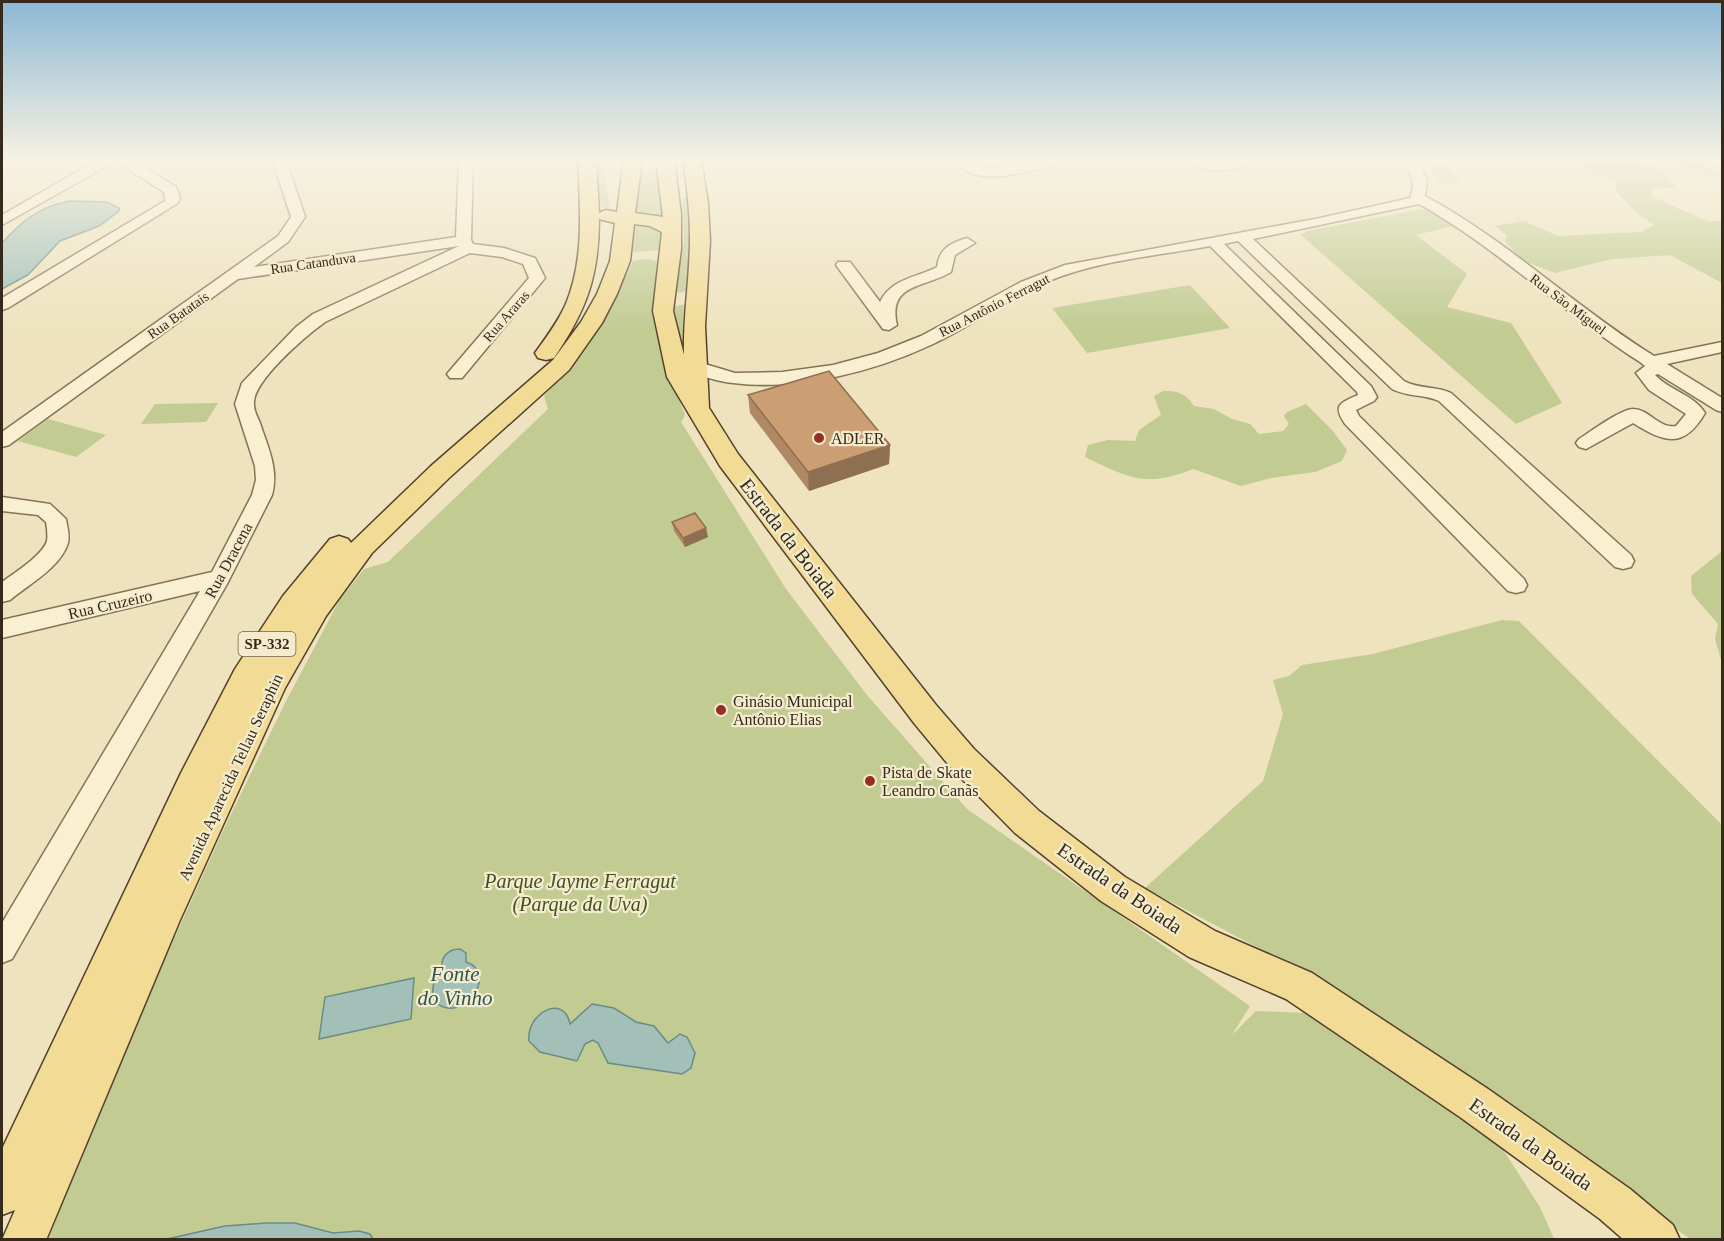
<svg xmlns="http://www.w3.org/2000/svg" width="1724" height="1241" font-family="'Times New Roman',serif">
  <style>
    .green { fill: #c1cb92 }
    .water { fill: #a2bfb8; stroke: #698c86; stroke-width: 1.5 }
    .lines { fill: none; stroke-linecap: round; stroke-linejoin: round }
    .minor-casing { stroke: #867357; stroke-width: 3 }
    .major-casing { stroke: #53412c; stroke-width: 3 }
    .minor { fill: #f9efd1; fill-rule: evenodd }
    .major { fill: #f2db95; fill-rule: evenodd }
    .wall { fill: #af8864 }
    .shaded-wall { fill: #8f6f51 }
    .building { fill: #cc9e74; stroke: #8f6f51; stroke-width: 1.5 }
    .poi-dot { fill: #952e27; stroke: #f5ecce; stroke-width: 2 }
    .labels { text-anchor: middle; stroke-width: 4.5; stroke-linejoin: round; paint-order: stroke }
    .far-street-label { font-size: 14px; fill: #352a1c; stroke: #f5ecce }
    .shield { fill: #f5ecce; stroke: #6f6451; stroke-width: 1.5 }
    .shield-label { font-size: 15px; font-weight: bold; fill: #352a1c }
    .poi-label { font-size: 16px; fill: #352a1c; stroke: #f5ecce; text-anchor: start }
    .street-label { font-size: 16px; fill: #352a1c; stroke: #f5ecce }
    .near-street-label { font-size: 20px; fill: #352a1c; stroke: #f5ecce }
    .near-park-label { font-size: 20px; font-style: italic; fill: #425122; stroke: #f5ecce }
    .near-water-label { font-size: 21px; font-style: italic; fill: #2b5555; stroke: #f5ecce }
  </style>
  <rect width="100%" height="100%" fill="#eee3be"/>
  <!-- green -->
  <path class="green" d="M590,159H603L609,204L607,208L602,207L593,183Z
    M1557,159H1643L1662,171L1677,188L1653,187L1651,196L1709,222L1722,220V283L1670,255L1612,259L1555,273L1521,260L1505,241L1507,235L1495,226L1524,221L1558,236L1641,232L1654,225L1634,210L1616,191V182Z
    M1662,159H1700L1721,175C1702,178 1679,167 1662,159Z
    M1427,165H1445L1460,183H1440Z
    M657,167L664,219L631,216L637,175Z
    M692,196L690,288C685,289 682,296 676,291L684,240L682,198Z
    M1422,209L1433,211L1453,226L1416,235L1467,274L1447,307L1511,323L1562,403L1516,424L1301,235L1307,231Z
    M637,223L654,227L661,232L660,250L632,252L633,226Z
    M646,259L657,261L653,315L662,358L685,415L681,422L786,589L867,695L967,809L1250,1006L1232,1035L1256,1011L1306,1013L1402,1063L1502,1148L1540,1207L1554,1239L41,1240L134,1027L222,833L285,703L339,601L364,569L388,562L548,409L544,396C580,355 611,310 633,261Z
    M1190,285L1230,328L1087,353L1052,308Z
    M687,304L685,354L684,355L670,307Z
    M1163,391C1179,391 1185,393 1194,406L1214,409L1232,419L1250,424L1259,434L1283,431L1289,424L1284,416L1287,412L1306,404L1332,430L1347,450L1342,461L1315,472L1271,478L1241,486L1193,469C1146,488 1129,478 1085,457L1088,445L1108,440L1135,441L1139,430L1161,415L1154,396Z
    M218,403L206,422L141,424L155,404Z
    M48,419L106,435L76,457L18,441Z
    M1722,551V663L1715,639L1718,624L1692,594L1691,576Z
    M1502,620L1519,621L1722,825V1239H1690L1334,988L1145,888L1263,781L1283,714L1273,680L1289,676L1302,665L1373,654Z"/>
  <!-- water -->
  <path class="water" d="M69,201L107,202L119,208V211L99,226L60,241L28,275L2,289V243C22,221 39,207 69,201Z
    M460,949L466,953V962C500,973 462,1026 435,1002C430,989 433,979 443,970C439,958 448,949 460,949Z
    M414,978L411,1019L319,1039L325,997Z
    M592,1004L614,1008L636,1022L654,1026L668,1043L680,1034L687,1037L695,1053L691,1068L682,1074L608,1063L598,1043L593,1040L585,1044L577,1061L540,1052L529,1041C526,1013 564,993 570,1024Z
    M266,1223H295L333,1233L359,1231L370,1234L373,1239H167L225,1226Z"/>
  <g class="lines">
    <defs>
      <path id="minor" d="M99,159L133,160L176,187L180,198L178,203L8,308L2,310V298L165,201L164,192L123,166L112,163L2,225V215Z
        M272,159H286L305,217L288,242L254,267L456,237L459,159H473L471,240L473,244L504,248L535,258L545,278L462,378H450L447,374L529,278L523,264L502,257L470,253L325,322C307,335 251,382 254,405C254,411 258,418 260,423C268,448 279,469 272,495L227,584L12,959L2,963V923L200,591L2,638V620L212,572L252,495L256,480L255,466L235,404L242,383L296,327L313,314L459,246L238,279L9,445L2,447V432L278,236L291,217Z
        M952,159H967L981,167L993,168L1043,159H1066L1064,162C1031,170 978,192 952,159Z
        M1185,159C1196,159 1205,162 1215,162C1227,161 1238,157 1250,160C1236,174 1199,174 1185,159Z
        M1404,159H1418L1427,180L1425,196C1507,240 1575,307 1654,356L1722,342V352L1667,364L1722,398V412L1716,410L1658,374L1655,375C1670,391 1693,394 1705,413C1684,449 1665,443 1633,423L1586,449L1579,447L1576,443L1579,439C1590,432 1621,409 1633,409C1649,409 1659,429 1676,426L1686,414L1649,390L1636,373L1645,366L1640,362C1564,314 1498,248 1419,204L1253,239L1404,381C1418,389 1436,386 1451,393L1631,555L1634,561L1631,567L1623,569L1615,567L1439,401C1424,394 1407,397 1392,389L1238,241L1224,244L1371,386L1377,397L1374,401L1356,410L1359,416L1524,579L1527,585L1524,591L1516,593L1508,591L1345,424C1332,405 1340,403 1358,395L1357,392L1210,246C1157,256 1099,260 1049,281C1009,298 973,325 933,344C874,372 798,391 733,383C712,381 691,372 672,365L669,361L672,357L678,356L735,373L782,372L833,365L878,353L921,336L1021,282L1065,265L1320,218L1410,198C1416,184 1410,172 1404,159Z
        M1705,159H1722V168Z
        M967,238L975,243L955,255L951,272C925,288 887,283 897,325L889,330L883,329L836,265L838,262H850L880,302C892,278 916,278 937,267C939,249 950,243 967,238Z
        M2,497L50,504L66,519C67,526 70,535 68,543C60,568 29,584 10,600L2,602V582C13,574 43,555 47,541C48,535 47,528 46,522L38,515L2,511Z"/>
      <path id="major" d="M578,159H596L599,213L606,210L617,212L624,159H642L635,213L663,217L656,159H674L681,214V249L673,311L684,355C683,316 690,277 690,238C690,211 687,186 683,159H701L708,203L710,241L705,326L709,408L738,454L936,705L974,749L1039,811L1125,877L1215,931L1312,973L1488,1089L1630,1189L1673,1225L1680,1240H1624L1600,1219L1460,1117L1286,999L1189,957L1101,901L1015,833L952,769L914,723L720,466L667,377L653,311L662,232L650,226L634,224L630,261L617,294L602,323L569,370L449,478L372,553L326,616L285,688L180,920L46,1240H2L15,1210L2,1215V1149L181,773L235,669L283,596L330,539L339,536L348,539L351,543L431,466L553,360L581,322L597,294L610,261L615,223L599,219C599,277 586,311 554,358L546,360L538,358L535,353C546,338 557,323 565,306C585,260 580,208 578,159Z"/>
    </defs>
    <!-- minor casing -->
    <use href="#minor" class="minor-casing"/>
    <!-- major casing -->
    <use href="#major" class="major-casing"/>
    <!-- minor -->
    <use href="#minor" class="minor"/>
    <!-- major -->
    <use href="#major" class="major"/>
  </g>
  <!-- wall -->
  <path class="wall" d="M1093,159H1128L1129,161L1128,165H1112L1105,161L1096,163Z
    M748,395L890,445L889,464L809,491L750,413Z
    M672,522L708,537L685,547L674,531Z"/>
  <!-- shaded-wall -->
  <path class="shaded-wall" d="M1097,159H1106L1105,161L1096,163Z
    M890,445L889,464L809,491L808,472Z
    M706,528L708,537L685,547L683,538Z"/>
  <!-- building -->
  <path class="building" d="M1110,159H1128L1129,161H1113Z
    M829,371L890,445L808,472L748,395Z
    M695,513L706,528L683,538L672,522Z"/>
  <!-- sky -->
  <linearGradient id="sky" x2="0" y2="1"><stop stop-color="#8cb8d5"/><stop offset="0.48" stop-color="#f7f2e2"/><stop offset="1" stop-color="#f7f2e2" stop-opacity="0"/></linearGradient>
  <rect width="1724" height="333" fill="url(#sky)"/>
  <!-- markers -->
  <g class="poi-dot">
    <circle cx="819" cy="438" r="6"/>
    <circle cx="721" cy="710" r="6"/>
    <circle cx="870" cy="781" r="6"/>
  </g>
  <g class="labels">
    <!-- far-street labels -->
    <g class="far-street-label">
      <text transform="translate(313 263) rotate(-8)" y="5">Rua Catanduva</text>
      <text transform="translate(1568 304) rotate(37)" y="5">Rua São Miguel</text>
      <text transform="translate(994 305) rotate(-27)" y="5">Rua Antônio Ferragut</text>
      <text transform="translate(178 315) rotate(-35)" y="5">Rua Batatais</text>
      <text transform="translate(506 316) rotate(-49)" y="5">Rua Araras</text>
    </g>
    <!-- shield labels -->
    <rect class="shield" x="238.5" y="632" width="57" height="24" rx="4.5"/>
    <g class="shield-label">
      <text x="267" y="649">SP-332</text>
    </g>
    <!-- poi labels -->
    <g class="poi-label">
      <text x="831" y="444">ADLER</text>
      <text x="733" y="707">Ginásio Municipal<tspan x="733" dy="18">Antônio Elias</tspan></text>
      <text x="882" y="778">Pista de Skate<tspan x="882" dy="18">Leandro Canãs</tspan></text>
    </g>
    <!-- street labels -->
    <g class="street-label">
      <text transform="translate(228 560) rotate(-62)" y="6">Rua Dracena</text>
      <text transform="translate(110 604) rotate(-13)" y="6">Rua Cruzeiro</text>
      <text transform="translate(230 777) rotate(-65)" y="6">Avenida Aparecida Tellau Seraphin</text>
    </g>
    <!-- near-street labels -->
    <g class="near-street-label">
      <text transform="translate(789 538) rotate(52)" y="7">Estrada da Boiada</text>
      <text transform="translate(1120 888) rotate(34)" y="7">Estrada da Boiada</text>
      <text transform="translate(1531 1144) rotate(35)" y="7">Estrada da Boiada</text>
    </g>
    <!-- near-park labels -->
    <g class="near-park-label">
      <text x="580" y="888">Parque Jayme Ferragut<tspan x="580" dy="23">(Parque da Uva)</tspan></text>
    </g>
    <!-- near-water labels -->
    <g class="near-water-label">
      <text x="455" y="981">Fonte<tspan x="455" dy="24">do Vinho</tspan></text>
    </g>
  </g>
  <!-- border -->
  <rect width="1724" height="1241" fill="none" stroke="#352a1c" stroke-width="6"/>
</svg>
